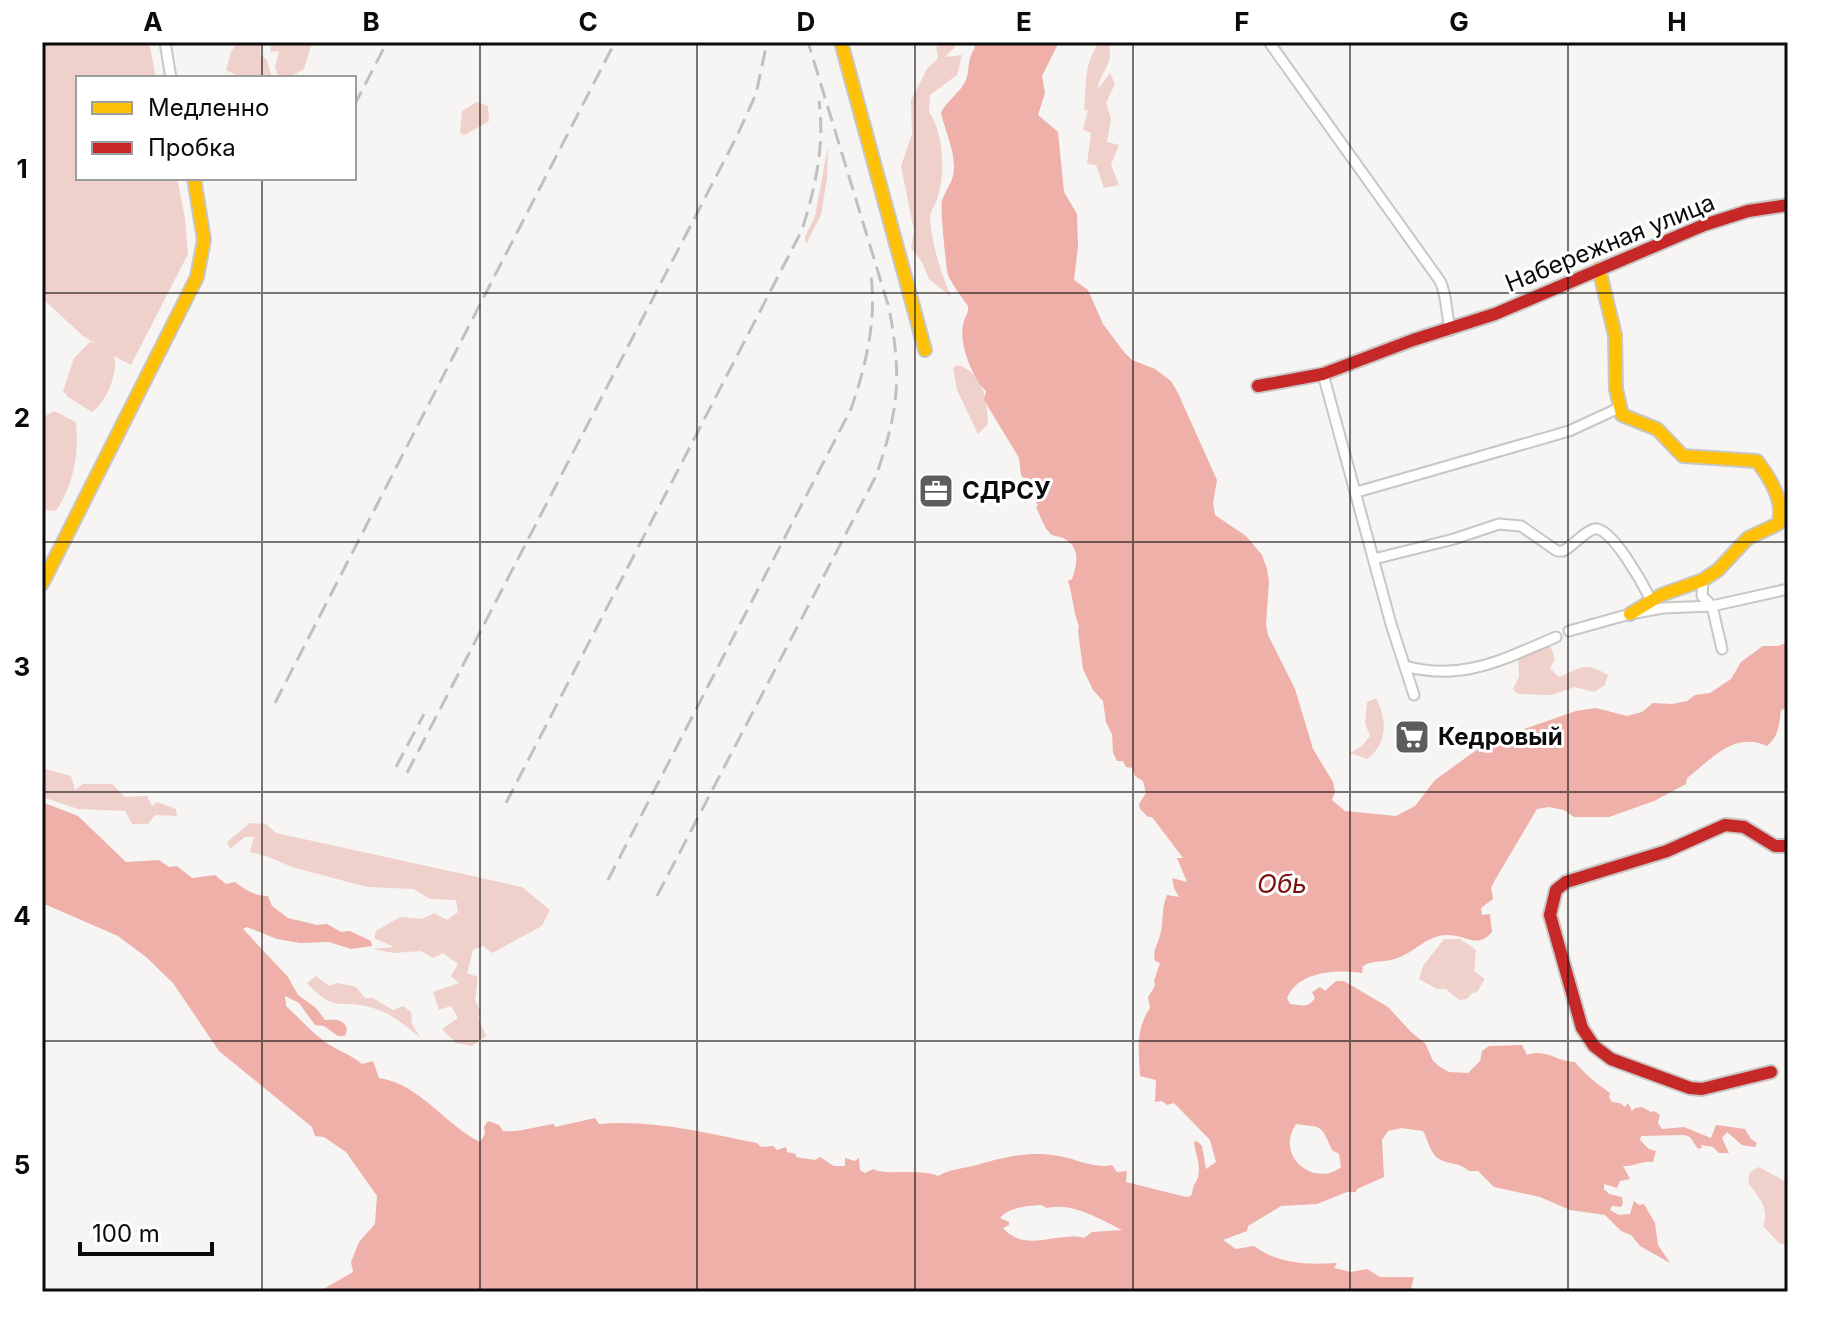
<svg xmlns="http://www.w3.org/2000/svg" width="1830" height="1334" font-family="Inter,sans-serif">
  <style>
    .green { fill: #f0d0cb }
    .water { fill: #eeb0a8; fill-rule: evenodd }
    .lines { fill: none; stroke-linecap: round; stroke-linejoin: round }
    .street-casing { stroke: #c8c7c6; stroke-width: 13 }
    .slow-casing { stroke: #c8c7c6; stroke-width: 16 }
    .jam-casing { stroke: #c8c7c6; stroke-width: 16 }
    .street { stroke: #fefefd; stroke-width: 9 }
    .slow { stroke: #ffc107; stroke-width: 12 }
    .jam { stroke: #c62828; stroke-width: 12 }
    .rail { stroke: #c1c0c0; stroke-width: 3; stroke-dasharray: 16 8; stroke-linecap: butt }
    .grid { fill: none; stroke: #0c0b0b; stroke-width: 2; stroke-opacity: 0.55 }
    .labels { text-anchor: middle; stroke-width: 6; stroke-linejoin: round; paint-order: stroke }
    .street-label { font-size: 24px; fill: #0c0b0b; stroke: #fff }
    .poi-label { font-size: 24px; font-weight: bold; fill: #0c0b0b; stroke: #fff; text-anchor: start }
    .water-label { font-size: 26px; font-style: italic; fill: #7b0f0f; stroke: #fff }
    .neatline { fill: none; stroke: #0c0b0b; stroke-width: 3 }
    .grid-label { font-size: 26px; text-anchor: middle; font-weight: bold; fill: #0c0b0b }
  </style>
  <rect width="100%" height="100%" fill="#f6f5f4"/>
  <!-- green -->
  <path class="green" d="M42,42H149L156,78H78V178H177L185,218L188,254L131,365L114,356C119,372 106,403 92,412L68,397L63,391L74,358L90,342L96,344L83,336L42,298Z
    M237,42H261L260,54L267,60L271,74L269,78H242L226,70L231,52Z
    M270,42H312L304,69L288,78L278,75L275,67L279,51L271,52Z
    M946,42H960L945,57L962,55L957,75L930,95L929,112C943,132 946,171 938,196C936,204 930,210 930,219C932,245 941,273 951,297L929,279L922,262L911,248L914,231L901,166L912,134L911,100L927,69L938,58L936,47Z
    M1099,42H1111C1109,46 1110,51 1110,56C1109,66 1099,77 1098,89L1110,73L1115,84L1106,103L1111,119L1107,142L1119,145L1111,165L1119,185L1104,188L1096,165L1087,164L1091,133L1083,130L1088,110H1084C1087,82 1083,67 1099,42Z
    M477,102L488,106L489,121L465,135L460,133L462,111Z
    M828,146L827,178L821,215L806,244L805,237L815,216Z
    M958,365C984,374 987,398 988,424L978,434L957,390L953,368Z
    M54,411L76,422C79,455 74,483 56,511L45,510L42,506V418Z
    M1550,645L1555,659L1550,668L1559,677C1582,668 1583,661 1608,675L1605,685L1594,692L1575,687L1551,695L1518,694L1513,689L1519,677L1518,658Z
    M1376,698C1387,719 1388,744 1367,759L1350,753L1362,746L1370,736L1365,723L1367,702Z
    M42,768L71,776L75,790L83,784H112L125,797L147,796L152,806L157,802L176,809L177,816L155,815L148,824H132L125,811L78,809L42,797Z
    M250,823L266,824L276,833L522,887L550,910L542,926L492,953L483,946L473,950L467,973L478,977L475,1000L481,1013L478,1018L486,1036L472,1046L456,1043L442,1029L458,1018L451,1006L439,1010L433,992L459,983L451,976L458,964L443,953L433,958L421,951L394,953L373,949L394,947L374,938L376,931L400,917L422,919L434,913L447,920L458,912L456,900L430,899L413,889L367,887L292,867L266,856L250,852L254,837H245L230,849L227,842Z
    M1444,939H1460L1476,950L1474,971L1485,979L1477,992L1471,994L1467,999L1459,1000L1446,989H1437L1419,979L1423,966Z
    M316,976L329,986L337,983L356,987L365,998H373L393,1010L403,1006L411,1012L412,1024L420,1037C407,1027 392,1014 376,1009C343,997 336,1016 307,983Z
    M1759,1167L1788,1183V1245L1779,1243L1763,1226C1770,1206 1758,1198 1748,1182L1750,1172Z"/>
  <!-- water -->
  <path class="water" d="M973,42H1059L1042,76L1045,93L1038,115L1058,132L1064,192L1077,214L1078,247L1074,280L1088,290L1103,324L1124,352L1132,360L1155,369L1171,381L1178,393L1217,480L1213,503L1215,515L1246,536L1262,555L1267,569L1269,581L1266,624L1268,635L1295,689L1313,749L1333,782L1335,792L1332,800L1345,811L1396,816L1415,806L1435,780L1489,741L1576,711L1596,708L1627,716L1642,712L1653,703L1672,704L1687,701L1695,695L1710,693L1731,679L1741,662L1763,646H1778L1788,642V708L1781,710C1779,726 1779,736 1767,746C1733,731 1711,760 1687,778L1686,784L1654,801L1609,817H1574L1564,810L1549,807L1537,809L1495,880L1491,888L1493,899L1481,908L1482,915L1490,914L1492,932C1477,950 1466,934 1446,935C1427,936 1417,950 1400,957C1388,963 1374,959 1363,966L1362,973C1337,969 1298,971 1287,998L1290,1004C1302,1005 1307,1009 1315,998L1312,992L1320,987L1325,991L1336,981H1344L1388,1007L1412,1033L1425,1043L1433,1061L1440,1067L1449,1072L1468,1073L1480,1061L1482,1051L1489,1046L1522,1045L1527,1055C1546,1048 1557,1062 1575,1062C1586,1075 1596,1083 1610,1093L1609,1097L1612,1102L1620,1103L1625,1107L1628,1103L1632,1111L1635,1108L1642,1107L1651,1112L1654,1111L1660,1115L1658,1123L1662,1129L1684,1127L1711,1138L1716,1125L1745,1129L1751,1139L1757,1143L1755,1147L1742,1145L1727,1132L1722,1138L1729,1153H1719L1713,1147L1701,1145L1702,1148L1698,1149L1690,1137L1684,1135L1641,1136L1640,1140L1649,1149L1656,1151L1653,1162C1641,1160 1634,1167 1623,1166L1630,1179L1620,1181L1617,1188L1604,1184V1189L1609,1194L1622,1197L1623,1203L1621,1207L1612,1206L1610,1210L1619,1215L1630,1214L1634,1201L1639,1205L1644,1204L1655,1223L1658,1245L1670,1263L1640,1246L1631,1235L1621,1231L1605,1215L1570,1210L1540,1197L1494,1187L1478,1171H1469C1460,1162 1449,1165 1439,1159C1430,1154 1428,1139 1423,1131L1401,1128L1388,1131L1382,1140L1384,1177L1357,1189L1356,1192H1347L1317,1204L1281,1206L1248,1226L1247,1231L1223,1240L1236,1249L1254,1246C1278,1264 1307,1265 1337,1263L1334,1268L1351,1272L1367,1269L1380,1277H1414L1411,1288L1428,1292H298L305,1289L320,1291L353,1272L351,1262L359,1242L375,1224L377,1196L346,1152L324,1137L315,1136L312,1127L219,1051L173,983L146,957L118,936L42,903V802L78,816L126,862L159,860L169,867L177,866L192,878L215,875L226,884L235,882C244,889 256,897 268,896L272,906L288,918L317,925L327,924L341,932L350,931L371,941L372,946L351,949L329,942L300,943L277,939L247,927L243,929L288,977L298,995L316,1008L325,1020C334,1020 343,1018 347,1029L345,1036H338L324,1026L315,1025L299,1003L285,996L286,1006C297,1016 308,1028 319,1037C332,1049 349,1053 362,1064L373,1061L379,1078C420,1084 444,1124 480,1142L485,1134L484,1127L488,1121L499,1125L503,1131C517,1133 539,1126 554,1124L555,1127L595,1118L599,1124C652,1119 706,1133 757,1143L761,1147L773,1146L777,1150L786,1147L787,1152L796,1154V1157L815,1160L820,1157L834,1166H845V1158L855,1161L859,1158L860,1170L865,1173L873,1169C887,1176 918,1168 938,1176C950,1169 960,1169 973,1166C1002,1158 1028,1150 1059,1156C1076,1159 1095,1169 1112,1165L1117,1172L1127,1171L1126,1182L1186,1197L1191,1196L1194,1185C1204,1172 1196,1157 1194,1142L1197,1141L1202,1146L1206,1169L1216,1162L1210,1140L1174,1103L1167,1105L1162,1101L1155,1102L1156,1080L1140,1076C1139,1051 1135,1030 1150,1008L1148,997L1155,986L1154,981L1160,963L1155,961C1152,950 1158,945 1160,935C1164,921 1161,909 1167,895L1179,897L1174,888L1172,878L1187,882L1177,858H1183L1152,817H1148L1140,809L1139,804L1146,793L1143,781L1135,776L1132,768L1126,767L1123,761H1117L1113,753L1112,734L1106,722L1103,701L1093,690L1083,669L1078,631L1079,626C1073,611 1073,596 1068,581L1072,579C1077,564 1081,549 1065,539C1058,535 1053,538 1048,531C1043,525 1040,515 1036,507L1038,505L1033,498H1029L1025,481L1021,475L1019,458L984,400L986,391C972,378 959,343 963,325C964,317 969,314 968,306C961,296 953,286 948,275C946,268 940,208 942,201C946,188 954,182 954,167C954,148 945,131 941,113C947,100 961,92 966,80C970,69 967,58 975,48ZM1296,1124C1323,1128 1320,1123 1332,1150L1339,1154L1341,1167C1315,1188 1274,1157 1296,1124ZM1041,1205L1047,1208C1072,1202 1100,1219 1122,1230L1092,1232L1084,1238C1059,1231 1025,1254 1003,1228L1009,1225V1222L1000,1218C1009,1207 1027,1206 1041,1205Z"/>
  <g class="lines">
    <defs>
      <path id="street" d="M165,42L171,78
        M1269,42L1440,281C1448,297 1445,313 1451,330
        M1323,374L1391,624L1414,695
        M1357,492L1569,431L1619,408
        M1374,559L1454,539L1499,524L1521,526L1557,551H1563C1574,546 1582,533 1594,529C1611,525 1644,586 1651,600
        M1703,580L1702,596L1712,606L1722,649
        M1569,631L1630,614L1663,608L1712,606L1788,589
        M1405,666C1462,682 1504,659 1556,637"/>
      <path id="slow" d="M841,42L925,350
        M1599,269L1615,335L1616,389L1622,415L1657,429L1683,456L1757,461C1770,478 1786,503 1778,524L1748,538L1718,570L1703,580L1661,595L1630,614
        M42,584L197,277L204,240L194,178"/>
      <path id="jam" d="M1258,386L1323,374L1413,340L1495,314L1704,225L1748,211L1788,205
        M1771,1072L1702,1089L1690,1088L1611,1059L1594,1046L1582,1028L1550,915L1556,890L1566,882L1667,851L1725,825L1744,827L1775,846H1788"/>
    </defs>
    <!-- street casing -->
    <use href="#street" class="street-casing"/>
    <!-- slow casing -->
    <use href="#slow" class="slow-casing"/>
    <!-- jam casing -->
    <use href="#jam" class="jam-casing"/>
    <!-- street -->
    <use href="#street" class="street"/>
    <!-- slow -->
    <use href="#slow" class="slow"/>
    <!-- jam -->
    <use href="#jam" class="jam"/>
    <!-- rail -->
    <path class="rail" d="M354,106L387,42
      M275,703L615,42
      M396,767L424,714
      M407,773L736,138L756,94L767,42
      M506,803L802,230C815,188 825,146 819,101
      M608,880L851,409C866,366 878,316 870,270
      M657,896L876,476C899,409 902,377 889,308L808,42"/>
  </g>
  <!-- grid -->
  <path class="grid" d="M262,42V78M480,42V1292M697,42V1292M915,42V1292M1133,42V1292M1350,42V1292M1568,42V1292M262,178V1292M42,293H1788M42,542H1788M42,792H1788M42,1041H1788"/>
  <!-- icons -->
  <defs>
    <symbol id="office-square" viewBox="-11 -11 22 22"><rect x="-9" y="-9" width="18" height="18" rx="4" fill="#5e5d5d" stroke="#fff"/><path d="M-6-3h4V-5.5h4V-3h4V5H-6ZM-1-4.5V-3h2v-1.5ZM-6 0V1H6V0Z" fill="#fff"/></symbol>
    <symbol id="supermarket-square" viewBox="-11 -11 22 22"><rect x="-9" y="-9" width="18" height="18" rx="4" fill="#5e5d5d" stroke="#fff"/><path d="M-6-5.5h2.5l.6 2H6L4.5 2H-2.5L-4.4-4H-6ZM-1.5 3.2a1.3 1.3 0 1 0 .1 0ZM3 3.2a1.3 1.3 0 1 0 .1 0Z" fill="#fff"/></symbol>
  </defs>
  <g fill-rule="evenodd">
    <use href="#office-square" x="916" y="471" width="40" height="40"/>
    <use href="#supermarket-square" x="1392" y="717" width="40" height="40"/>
  </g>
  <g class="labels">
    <!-- street labels -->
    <g class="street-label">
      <text transform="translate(1610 243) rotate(-22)" y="8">Набережная улица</text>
    </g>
    <!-- poi labels -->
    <g class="poi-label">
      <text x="962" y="499">СДРСУ</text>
      <text x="1438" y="745">Кедровый</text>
    </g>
    <!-- water labels -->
    <g class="water-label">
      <text x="1282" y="893">Обь</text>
    </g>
  </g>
  <!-- border -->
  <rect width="1830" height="1334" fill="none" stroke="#ffffff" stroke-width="88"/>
  <!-- legend -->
  <rect x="76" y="76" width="280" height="104" fill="#ffffff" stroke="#9e9d9d" stroke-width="2"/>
  <rect x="92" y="102" width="40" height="12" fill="#ffc107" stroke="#9e9d9d" stroke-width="2"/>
  <text x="148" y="116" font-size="24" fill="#0c0b0b">Медленно</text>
  <rect x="92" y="142" width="40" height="12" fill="#c62828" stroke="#9e9d9d" stroke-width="2"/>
  <text x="148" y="156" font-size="24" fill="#0c0b0b">Пробка</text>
  <!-- scale -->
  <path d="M80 1242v12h132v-12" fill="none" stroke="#0c0b0b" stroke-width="4"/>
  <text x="92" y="1242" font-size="24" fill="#0c0b0b" stroke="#ffffff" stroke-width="6" paint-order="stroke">100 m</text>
  <rect x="44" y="44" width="1742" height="1246" class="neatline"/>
  <g class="grid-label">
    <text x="153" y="31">A</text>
    <text x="371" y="31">B</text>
    <text x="588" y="31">C</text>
    <text x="806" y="31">D</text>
    <text x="1024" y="31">E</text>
    <text x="1242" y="31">F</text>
    <text x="1459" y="31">G</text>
    <text x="1677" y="31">H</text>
    <text x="22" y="178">1</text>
    <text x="22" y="427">2</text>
    <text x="22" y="676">3</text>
    <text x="22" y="925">4</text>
    <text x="22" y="1174">5</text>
  </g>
</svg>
